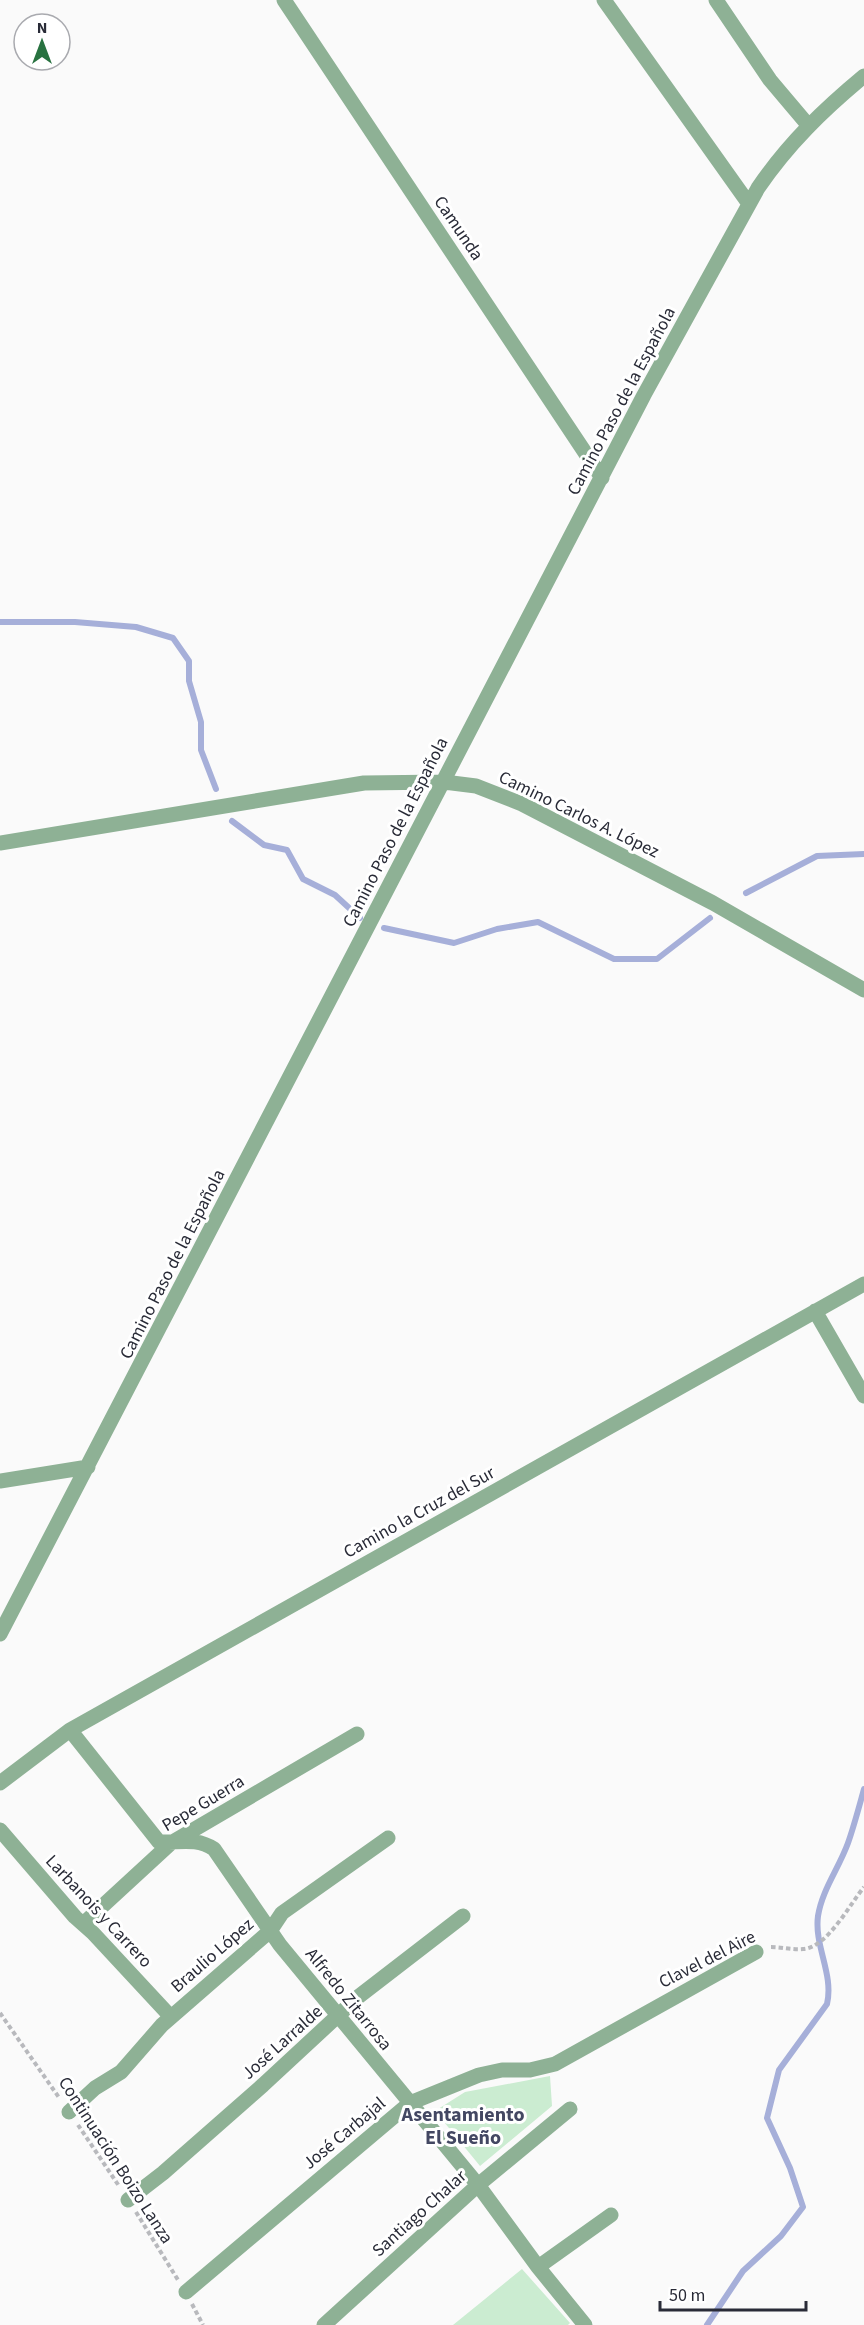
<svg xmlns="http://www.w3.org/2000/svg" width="864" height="2325" font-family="'Source Sans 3',sans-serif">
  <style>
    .green { fill: #cbecd1 }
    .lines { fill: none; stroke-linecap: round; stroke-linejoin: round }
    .stream { stroke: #a6afd9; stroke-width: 6 }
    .path { stroke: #b8b9bd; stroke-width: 4; stroke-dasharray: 4.5 3; stroke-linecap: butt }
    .street { stroke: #8eb195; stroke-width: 15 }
    .labels { text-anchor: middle; stroke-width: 6; stroke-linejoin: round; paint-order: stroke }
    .street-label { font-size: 18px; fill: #292b37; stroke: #fff }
    .neighbourhood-label { font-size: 20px; font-weight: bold; fill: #434762; stroke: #fff }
  </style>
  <rect width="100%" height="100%" fill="#fafafa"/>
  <!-- green -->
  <path class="green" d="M550,2076L552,2106L480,2166L435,2111L465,2092Z
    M522,2269L570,2323L568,2325H453Z"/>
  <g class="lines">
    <!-- stream -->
    <path class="stream" d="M0,622H75L136,627L173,638L189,661V681L201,722V750L216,789
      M232,821L264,845L287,850L303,879L335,895L360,918
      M746,893L817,856L864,854
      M384,928L454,943L497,929L538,922L614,959H657L710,918
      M707,2325L743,2271L781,2236L803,2207L790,2168L767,2118L779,2070L827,2004C834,1974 814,1946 818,1916C822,1890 839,1868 848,1843C854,1826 859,1807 864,1789"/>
    <!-- path -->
    <path class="path" d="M771,1947C782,1947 792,1950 803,1949C827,1948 850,1904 864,1887
      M0,2013L60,2099
      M78,2125L119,2186
      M136,2212L178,2280
      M192,2304L203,2325"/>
    <!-- street -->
    <path class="street" d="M284,0L602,478
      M604,0L749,204
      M716,0L770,80L808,125
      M0,843L364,783L444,782L476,786L522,804L713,903L864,990
      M815,1311L864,1396
      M0,1481L88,1467
      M0,1634L644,395L758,188C788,144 823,110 864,76
      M70,1730L159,1842C179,1843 196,1837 214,1849L280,1945L478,2185L538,2267L585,2325
      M0,1783L70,1730L864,1284
      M0,1830L75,1917L93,1933L171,2017
      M83,1924L171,1843L357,1734
      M69,2112L95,2088L121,2072L162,2025L270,1931L282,1913L388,1838
      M128,2200L163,2173L263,2085L358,1997L463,1916
      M538,2267L611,2215
      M186,2292L410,2103L479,2075L502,2070H530L555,2064L756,1952
      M324,2325L478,2185L570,2109"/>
  </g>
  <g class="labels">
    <!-- street labels -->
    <g class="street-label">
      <text transform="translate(459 228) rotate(56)" y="6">Camunda</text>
      <text transform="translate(621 401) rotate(-62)" y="6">Camino Paso de la Española</text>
      <text transform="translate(579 814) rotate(26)" y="6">Camino Carlos A. López</text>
      <text transform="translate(395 832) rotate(-63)" y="6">Camino Paso de la Española</text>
      <text transform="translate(172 1264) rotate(-63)" y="6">Camino Paso de la Española</text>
      <text transform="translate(419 1512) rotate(-29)" y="6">Camino la Cruz del Sur</text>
      <text transform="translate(203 1803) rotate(-31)" y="6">Pepe Guerra</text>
      <text transform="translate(99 1911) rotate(47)" y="6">Larbanois y Carrero</text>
      <text transform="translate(212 1955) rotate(-41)" y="6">Braulio López</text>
      <text transform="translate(707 1959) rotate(-27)" y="6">Clavel del Aire</text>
      <text transform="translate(349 1999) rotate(51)" y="6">Alfredo Zitarrosa</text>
      <text transform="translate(282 2042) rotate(-42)" y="6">José Larralde</text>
      <text transform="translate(344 2133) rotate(-40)" y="6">José Carbajal</text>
      <text transform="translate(116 2160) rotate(57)" y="6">Continuación Boizo Lanza</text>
      <text transform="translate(419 2213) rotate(-42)" y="6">Santiago Chalar</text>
    </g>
    <!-- neighbourhood labels -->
    <g class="neighbourhood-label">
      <text x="463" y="2121">Asentamiento<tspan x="463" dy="23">El Sueño</tspan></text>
    </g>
  </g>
  <!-- north arrow -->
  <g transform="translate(42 42)"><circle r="28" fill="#ffffff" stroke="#a9aaaf" stroke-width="1.5"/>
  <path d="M0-4.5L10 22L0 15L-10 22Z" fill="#287240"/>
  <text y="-9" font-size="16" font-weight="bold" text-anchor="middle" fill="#292b37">N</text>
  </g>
  <!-- scale -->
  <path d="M660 2301v9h146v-9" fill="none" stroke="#292b37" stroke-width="3"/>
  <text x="669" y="2301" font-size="18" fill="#292b37" stroke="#ffffff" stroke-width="4.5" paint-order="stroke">50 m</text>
</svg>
